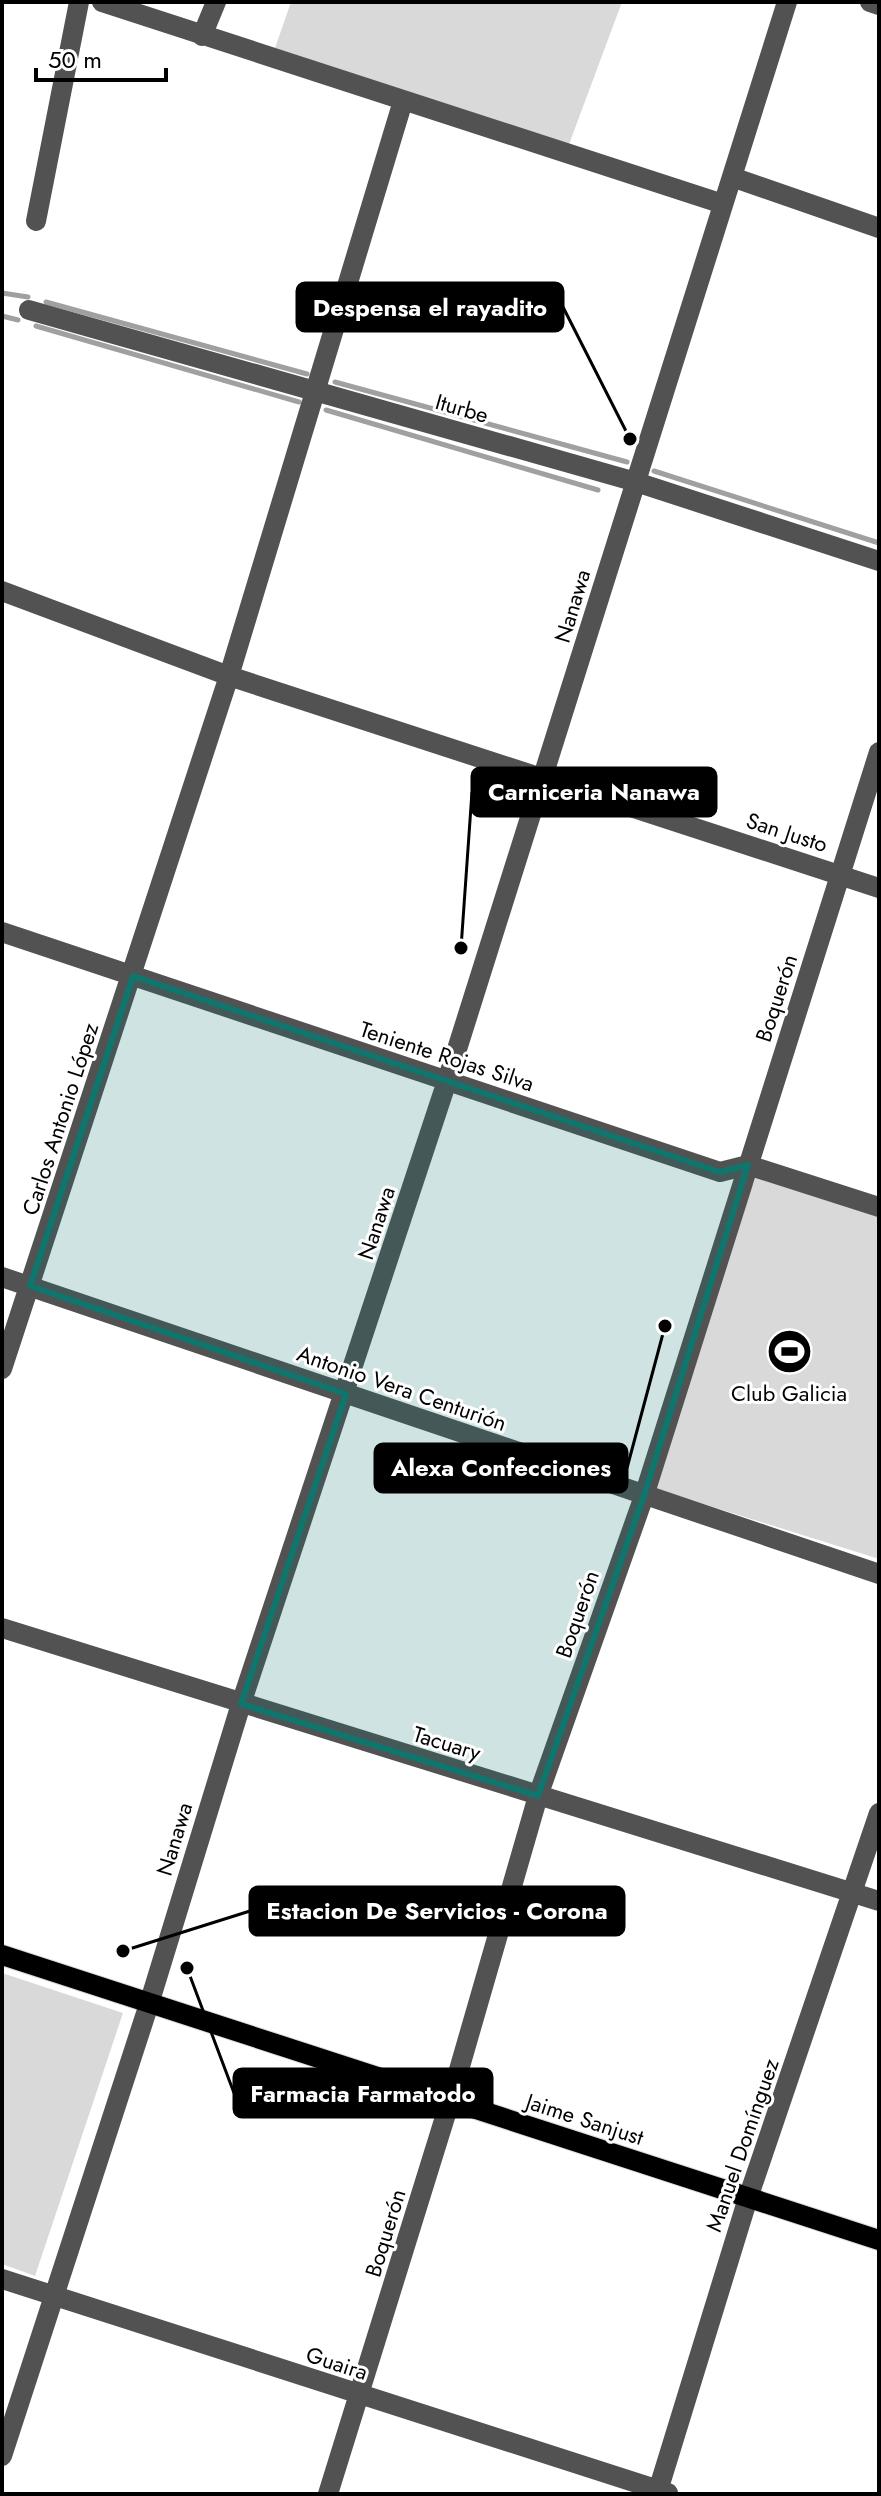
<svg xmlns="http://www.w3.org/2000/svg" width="881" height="2496" font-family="Jost,sans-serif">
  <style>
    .green { fill: #d9d9d9 }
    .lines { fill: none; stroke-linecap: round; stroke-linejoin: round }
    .stream { stroke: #a0a0a0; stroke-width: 5 }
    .major-casing { stroke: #dbdbdb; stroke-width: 22 }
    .minor { stroke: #525252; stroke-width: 20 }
    .major { stroke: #000; stroke-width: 20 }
    .marked { fill: #0f766e; fill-opacity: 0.2; stroke: #0f766e; stroke-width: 6; stroke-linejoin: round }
    .labels { text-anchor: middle; stroke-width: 6; stroke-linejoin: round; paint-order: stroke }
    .street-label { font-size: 22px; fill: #000; stroke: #fff }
    .poi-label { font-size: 22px; fill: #000; stroke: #fff }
    .leader { fill: none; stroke: #000; stroke-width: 3 }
    .callout-dot { fill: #000; stroke: #fff; stroke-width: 3 }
    .callout { fill: #000; stroke: #000; stroke-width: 3 }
    .callout-label { font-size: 24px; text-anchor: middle; font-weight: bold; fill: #fff }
  </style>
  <rect width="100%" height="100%" fill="#fff"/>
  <!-- green -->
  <path class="green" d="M291,2H622L568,147L275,48Z
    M756,1175L879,1215V1559L656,1489L750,1184L753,1185Z
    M2,1973L123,2013L35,2276L2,2264Z"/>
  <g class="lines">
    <!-- stream -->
    <path class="stream" d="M2,293L28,297
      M46,302L307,374
      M2,316L18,320
      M36,326L299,402
      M335,382L627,462
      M326,410L598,490
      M654,471L879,543"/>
    <defs>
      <path id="major" d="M2,1955L879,2240"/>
    </defs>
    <!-- major casing -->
    <use href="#major" class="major-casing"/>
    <!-- minor -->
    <path class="minor" d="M102,2L723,204
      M870,2L879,5
      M202,36L216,2
      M732,177L879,228
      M36,221L79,2
      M29,310L636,482L879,561
      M2,591L229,676L879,888
      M2,932L720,1172L748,1165L879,1207
      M2,1277L879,1574
      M2,1369L229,676L403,101
      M2,1628L879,1901
      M2,2279L668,2493
      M2,2456L149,2004L241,1704L447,1081L787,2
      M328,2494L450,2101L538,1796L644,1496L879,752
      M657,2494L748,2198L879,1813"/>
    <!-- major -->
    <use href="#major" class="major"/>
  </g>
  <!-- marked area -->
  <path class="marked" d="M133,976L720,1172L748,1165L644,1496L538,1796L241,1704L346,1394L30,1286Z"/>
  <!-- icons -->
  <defs>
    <symbol id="stadium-disc" viewBox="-11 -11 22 22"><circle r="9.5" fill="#000" stroke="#fff"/><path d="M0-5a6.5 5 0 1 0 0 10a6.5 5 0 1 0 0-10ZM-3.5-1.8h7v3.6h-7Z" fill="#fff"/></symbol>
  </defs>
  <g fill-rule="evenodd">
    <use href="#stadium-disc" x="764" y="1326" width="51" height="51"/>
  </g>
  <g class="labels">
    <!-- street labels -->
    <g class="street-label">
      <text transform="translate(462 408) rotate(16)" y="8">Iturbe</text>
      <text transform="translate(572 606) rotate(-73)" y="8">Nanawa</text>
      <text transform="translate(787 832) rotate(18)" y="8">San Justo</text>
      <text transform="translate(776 998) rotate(-72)" y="8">Boquerón</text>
      <text transform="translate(447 1056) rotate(18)" y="8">Teniente Rojas Silva</text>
      <text transform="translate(60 1119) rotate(-72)" y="8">Carlos Antonio López</text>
      <text transform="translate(376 1223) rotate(-72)" y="8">Nanawa</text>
      <text transform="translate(402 1388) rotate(19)" y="8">Antonio Vera Centurión</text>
      <text transform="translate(577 1614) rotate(-71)" y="8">Boquerón</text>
      <text transform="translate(447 1743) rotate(17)" y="8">Tacuary</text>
      <text transform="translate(174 1839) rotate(-73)" y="8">Nanawa</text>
      <text transform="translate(585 2119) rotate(18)" y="8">Jaime Sanjust</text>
      <text transform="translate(742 2145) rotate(-71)" y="8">Manuel Domínguez</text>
      <text transform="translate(385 2233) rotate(-73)" y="8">Boquerón</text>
      <text transform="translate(337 2363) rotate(18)" y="8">Guaira</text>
    </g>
    <!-- poi labels -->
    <g class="poi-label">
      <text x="789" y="1401">Club Galicia</text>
    </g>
  </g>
  <!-- callouts -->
  <path class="leader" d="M630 439L563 307M461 948L472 792M665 1326L627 1468M123 1951L250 1911M187 1968L234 2093"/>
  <g class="callout-dot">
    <circle cx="630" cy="439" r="8"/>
    <circle cx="461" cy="948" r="8"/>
    <circle cx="665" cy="1326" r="8"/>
    <circle cx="123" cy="1951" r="8"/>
    <circle cx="187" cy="1968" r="8"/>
  </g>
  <g class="callout">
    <rect x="297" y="283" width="266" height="48" rx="8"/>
    <rect x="472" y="768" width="244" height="48" rx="8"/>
    <rect x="375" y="1444" width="252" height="48" rx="8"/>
    <rect x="250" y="1887" width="374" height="48" rx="8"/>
    <rect x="234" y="2069" width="258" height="48" rx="8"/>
  </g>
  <g class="callout-label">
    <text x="430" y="316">Despensa el rayadito</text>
    <text x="594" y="800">Carniceria Nanawa</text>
    <text x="501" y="1476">Alexa Confecciones</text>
    <text x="437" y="1919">Estacion De Servicios - Corona</text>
    <text x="363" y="2102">Farmacia Farmatodo</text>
  </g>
  <!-- border -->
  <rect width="881" height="2496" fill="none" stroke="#000000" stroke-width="8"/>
  <!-- scale -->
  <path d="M36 68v12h130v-12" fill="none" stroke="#000000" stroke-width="4"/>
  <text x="48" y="68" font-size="24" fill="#000000" stroke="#ffffff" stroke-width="6" paint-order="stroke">50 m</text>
</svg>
